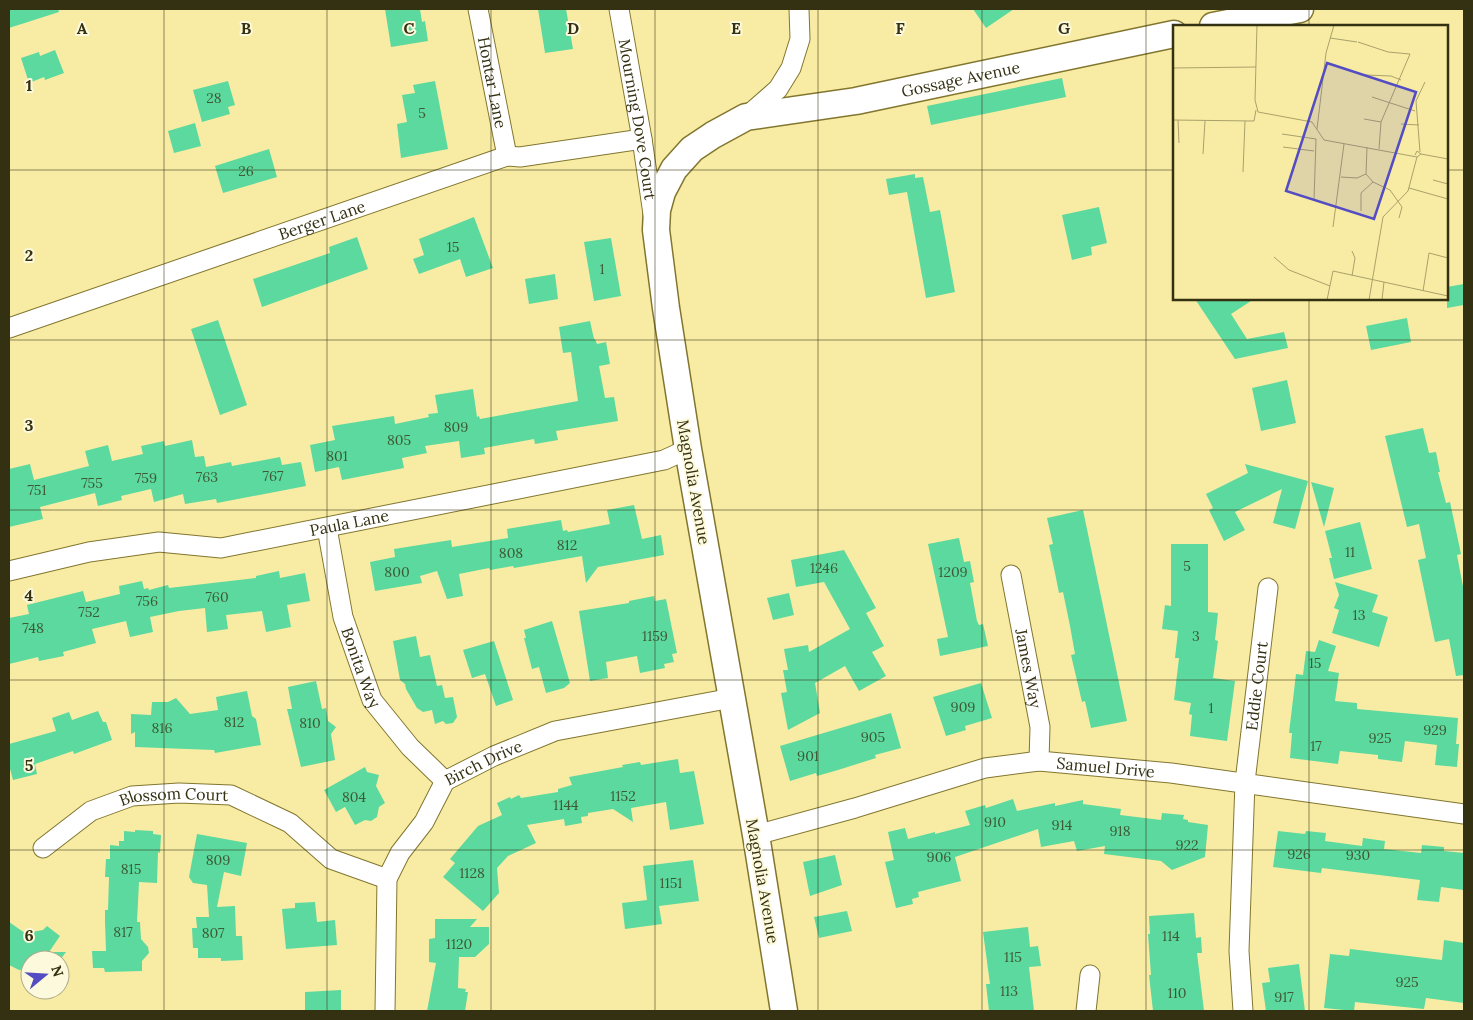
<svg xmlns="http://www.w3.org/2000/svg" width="1473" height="1020" font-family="Lora,serif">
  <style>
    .building { fill: #5bd99e }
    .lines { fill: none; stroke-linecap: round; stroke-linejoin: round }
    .street-casing { stroke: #82762f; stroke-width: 21 }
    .secondary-casing { stroke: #82762f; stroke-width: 29 }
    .street { stroke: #fff; stroke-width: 19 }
    .secondary { stroke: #fff; stroke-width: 26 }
    .grid { fill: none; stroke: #343012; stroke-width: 1; stroke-opacity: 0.55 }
    .labels { text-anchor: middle; stroke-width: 4; stroke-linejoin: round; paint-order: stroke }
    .number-label { font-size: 14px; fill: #3e5a35 }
    .street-label { font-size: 16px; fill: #343012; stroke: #fdf9dc }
    .inset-road { fill: none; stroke: #aaa16a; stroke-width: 1 }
    .view { fill: #534cc3; fill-opacity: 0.15; stroke: #534cc3; stroke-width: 2.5 }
    .inset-edge { fill: none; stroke: #343012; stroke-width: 2.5 }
    .grid-label { font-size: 16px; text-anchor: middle; font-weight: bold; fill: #343012; stroke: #fdf9dc; stroke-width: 4; stroke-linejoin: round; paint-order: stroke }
  </style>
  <rect width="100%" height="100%" fill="#f8eca4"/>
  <!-- building -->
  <path class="building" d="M9,9H58L59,12L9,28Z
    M385,9H420L422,22L425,21L428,41L391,47Z
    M538,9H566L573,49L545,53Z
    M973,9H1014L986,28Z
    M55,50L64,73L45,80L44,77L29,83L21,58L39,52L40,56Z
    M1062,78L1066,97L931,125L927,106Z
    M228,81L235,105L228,107L230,114L202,122L193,90Z
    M435,81L448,149L401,158L397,124L407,122L402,95L415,93L413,85Z
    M195,123L201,146L174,153L168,131Z
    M269,149L277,177L223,193L215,166Z
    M915,174V178L923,177L930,212L940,210L955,292L926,298L907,192L889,195L886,179Z
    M1099,207L1107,243L1091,247L1092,255L1072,260L1062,215Z
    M474,217L493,268L466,277L460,259L419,274L413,259L424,255L419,239Z
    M357,237L368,269L262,307L253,279L330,253L329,247Z
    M611,238L621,296L594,301L584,242Z
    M555,274L558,299L529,304L525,279Z
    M1464,284V305L1447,308V287Z
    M1195,299H1254L1231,314L1247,339L1284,332L1288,348L1235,359Z
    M1407,318L1411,342L1371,350L1366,326Z
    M218,320L247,405L220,415L191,329Z
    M590,321L594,339H595L597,344L606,342L610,364L599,366L605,398L614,397L618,421L556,431L558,440L535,444L534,439L484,448L485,454L461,458L459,441L425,446L427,453L402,458L404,468L342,480L339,467L315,472L310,445L335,440L332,426L394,416L395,424L429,417L428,414L438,413L435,395L473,389L477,417L479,416L480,419L578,401L571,352L563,353L559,327Z
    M1287,380L1296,423L1261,431L1252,388Z
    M1423,428L1429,453L1436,452L1440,472H1438L1446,503L1450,502L1461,554L1457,555L1464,592V675L1456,676L1449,639L1435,642L1418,560L1426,558L1419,524L1407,527L1385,436Z
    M192,440L195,457L204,456L206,467L231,462L232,466L280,457L282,465L301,462L306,486L217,503L216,499L185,504L183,494L154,502L151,489L121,496L122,500L98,506L95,493L40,507L43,519L9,527V469L30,464L34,480L89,466L85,451L108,445L112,461L143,454L141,446L164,441L165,446Z
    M1245,464L1308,481L1295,529L1273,523L1282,489L1235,512L1245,530L1224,541L1209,510L1213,508L1206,494L1248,473Z
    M1311,482L1334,488L1324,527Z
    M634,505L642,539L661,535L664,555L598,567L586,583L582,556L514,568L513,566L490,570L489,568L459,574L463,596L447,599L437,571L420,576L422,583L375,591L370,562L395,557L394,549L451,540L452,547L508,538L507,529L561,520L563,531L567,530L568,532L610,524L607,510Z
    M1083,510L1127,721L1091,728L1085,701L1082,702L1071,655L1075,654L1070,626L1063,592L1059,593L1055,573L1049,545L1053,544L1047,518Z
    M1360,522L1372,569L1334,579L1329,558H1332L1325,531Z
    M959,538L964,562L970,561L974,582L970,583L977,621L979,625L983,624L988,646L940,656L937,639L948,637L928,544Z
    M1171,544H1208V612L1218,613L1215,640L1218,641L1213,678L1235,681L1227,741L1190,736L1192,715L1189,714L1191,703L1174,700L1179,658H1175L1178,631L1162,629L1165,605L1171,606Z
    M844,550L876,608L866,613L884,646L872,652L886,676L859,691L845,666L815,683L820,713L788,730L781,693L787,692L783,670H788L784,649L808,645L809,652L850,629L824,582L796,587L791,560Z
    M279,571L280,578L305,573L310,601L287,605L291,627L266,632L262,611L226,615L228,629L207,632L205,608L179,611L150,617L153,632L130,637L126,621L92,629L96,643L63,652L64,656L39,661L38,657L9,664V618L29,614L27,605L83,591L86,602L120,594L119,586L142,581L144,589L148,588L149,590L168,585L169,588L256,578V576Z
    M1335,582L1378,595L1372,612L1388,617L1379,647L1332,633L1339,610L1334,608L1339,595Z
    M789,593L794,615L773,620L767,598Z
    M654,596L655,601L666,599L677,653L672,654L674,662L664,664L665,668L640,673L637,656L606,662L608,678L590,681L579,611L629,603V601Z
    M552,621L570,683L564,688L546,693L539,667L532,669L524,638H526L524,630Z
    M416,636L420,657L430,655L437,686L442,685L445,698L453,697L457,717L453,723L446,724L443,721L435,724L432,710L423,712L417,708L406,689L405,684L400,680L393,641Z
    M1319,640L1336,646L1328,671L1339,673L1335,701L1357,703V709L1458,718L1456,744H1459L1457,767L1435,765L1437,745L1405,741L1402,762L1378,759V755L1340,751L1338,764L1290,758L1292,733H1289L1296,674L1303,675L1306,651L1315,652Z
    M494,641L513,700L496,706L485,674L472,678L463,650Z
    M316,681L322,709L326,708L328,721L336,727L331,734L335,760L301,767L287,709H292L288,687Z
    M981,683L992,718L965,726L966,730L946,736L933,697Z
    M247,691L252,716L256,719L261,745L215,753L214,750L135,747V732L131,734V714L151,715L152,702H168L176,698L190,714L218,710L216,697Z
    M98,711L103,722H106L112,740L74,754L73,751L35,764L37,774L13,780L9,765V744L56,731L52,718L69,712L72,720Z
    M891,713L901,748L875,755L876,758L838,770L817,776L816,773L790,781L780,746Z
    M678,759L680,773L694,771L704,824L670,830L666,802L631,808L633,822L613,809L588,813V816L581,817L582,823L565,826L564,819L527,825L536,843L508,856L497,868L499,893L483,911L443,877L455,863L450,859L478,826L502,815L497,803L510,797L511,799L519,795L521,798L558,792V789L572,785L569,777L623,767L622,765L640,762L641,765Z
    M365,767L367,772L379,775L376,786L385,803L379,807L377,817L371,821L365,820L355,825L345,807L336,812L324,790Z
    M1013,799L1017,811L1055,803V806L1083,800V804L1121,809L1120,815L1161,820L1162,813L1184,815L1183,819L1188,820V822L1208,825L1205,857L1172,870L1161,861L1104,854L1105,846L1077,851L1074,841L1041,847L1038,829L955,857L961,881L918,892L919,897L912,899L913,904L896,908L885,862L894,860L888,832L905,828L908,839L935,832V834L970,825L965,811L985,805L986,808Z
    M135,830L153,831V834L161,835L160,853L158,852L157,883L139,882L137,922H140L141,939L148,947L149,953L142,961V971L105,972L104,968H93L92,951H106L105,922V910H108L109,877H105L106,859H110V845L119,846V841H124V831L135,832Z
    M1278,831L1305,834L1306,831L1326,833L1325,841L1362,846L1363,838L1385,841L1384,849L1421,853L1422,845L1444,847V851L1464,853V890L1441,887L1439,902L1417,900L1420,880L1322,868L1321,873L1273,867Z
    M197,834L247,843L241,876L224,872L217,907L235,906L236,936H242L243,960L221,961V958H198V948H193L192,928H197L196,917H209L207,885L193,883L189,877Z
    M835,855L842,885L810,896L803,862Z
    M693,860L699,901L659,906L662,924L625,929L622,903L647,900L643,866Z
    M315,902L317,922L335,920L337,945L286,949L282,909L295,908V903Z
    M847,911L852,931L819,938L814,917Z
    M1194,913L1196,938L1201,937L1202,953H1197L1204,1011H1153L1149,975H1151L1148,934H1150L1149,916Z
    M435,919H477L470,927H489V944L475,957H459L458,988L466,989L465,992H468L465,1011H427L436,963L429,962V939L435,938Z
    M9,922L25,933L43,930L47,926L60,936L49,952H66L60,960H30V969L19,970L9,965Z
    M1028,927L1030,947L1038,946L1041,966L1029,967L1034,1011H989L986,984H990L983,932Z
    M1444,940L1464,943V1003L1426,998L1424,1009L1355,1002L1354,1011L1324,1008L1330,954L1349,956L1350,949L1442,960Z
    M1299,964L1305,1011H1266L1262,983L1270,982L1268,968Z
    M341,990V1011L305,1010V992Z"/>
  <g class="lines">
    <defs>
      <g id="street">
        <path id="s1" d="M478,9L507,156"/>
        <path id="s2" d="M619,9L642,139L653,214"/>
        <path d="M746,117L778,89L791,68L800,39L799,9"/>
        <path id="s3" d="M9,328L507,156L520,157L642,139"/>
        <path id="s4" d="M327,528L343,617L372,700L410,747L445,781"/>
        <path id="s5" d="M9,571L89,552L159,542L221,548L664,460L688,449"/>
        <path id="s6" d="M1011,575L1040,727L1039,761"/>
        <path id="s7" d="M756,835L855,808L985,768L1039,761L1171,773L1464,814"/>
        <path id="s8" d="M43,848L91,811L132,796L179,793L231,795L290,823L331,859L387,879"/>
        <path id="s9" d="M385,1011L387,879L400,853L424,822L445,781L494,756L555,731L732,698"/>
        <path d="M1086,1011L1090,975"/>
        <path id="s10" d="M1243,1011L1239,951L1245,782L1268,588"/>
      </g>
      <g id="secondary">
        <path d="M1213,26L1300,9"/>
        <path id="s11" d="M784,1011L756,835L688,449L666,308L656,230L657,210L662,192L674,169L692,149L713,135L746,117L856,101L1174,34"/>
      </g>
    </defs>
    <!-- street casing -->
    <use href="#street" class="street-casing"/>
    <!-- secondary casing -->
    <use href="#secondary" class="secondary-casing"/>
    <!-- street -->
    <use href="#street" class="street"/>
    <!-- secondary -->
    <use href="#secondary" class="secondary"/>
  </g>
  <!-- grid -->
  <path class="grid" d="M164,9V1011M327,9V1011M491,9V1011M655,9V1011M818,9V1011M982,9V1011M1146,9V1011M1309,9V26M9,170H1174M1447,170H1464M1309,299V1011M9,340H1464M9,510H1464M9,680H1464M9,850H1464"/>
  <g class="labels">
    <!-- number labels -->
    <g class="number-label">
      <text x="214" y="103">28</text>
      <text x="422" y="118">5</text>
      <text x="246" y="176">26</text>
      <text x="453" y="252">15</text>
      <text x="602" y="274">1</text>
      <text x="456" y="432">809</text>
      <text x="399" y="445">805</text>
      <text x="337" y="461">801</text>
      <text x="273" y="481">767</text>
      <text x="207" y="482">763</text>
      <text x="146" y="483">759</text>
      <text x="92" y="488">755</text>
      <text x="37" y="495">751</text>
      <text x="567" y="550">812</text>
      <text x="1350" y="557">11</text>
      <text x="511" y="558">808</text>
      <text x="1187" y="571">5</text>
      <text x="824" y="573">1246</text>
      <text x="397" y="577">800</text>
      <text x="953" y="577">1209</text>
      <text x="217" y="602">760</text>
      <text x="147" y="606">756</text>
      <text x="89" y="617">752</text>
      <text x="1359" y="620">13</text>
      <text x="33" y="633">748</text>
      <text x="655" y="641">1159</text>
      <text x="1196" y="641">3</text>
      <text x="1315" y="668">15</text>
      <text x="963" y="712">909</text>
      <text x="1211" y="713">1</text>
      <text x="234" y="727">812</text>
      <text x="310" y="728">810</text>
      <text x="162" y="733">816</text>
      <text x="1435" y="735">929</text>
      <text x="873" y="742">905</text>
      <text x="1380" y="743">925</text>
      <text x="1316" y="751">17</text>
      <text x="808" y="761">901</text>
      <text x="623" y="801">1152</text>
      <text x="354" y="802">804</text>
      <text x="566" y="810">1144</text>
      <text x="995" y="827">910</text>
      <text x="1062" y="830">914</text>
      <text x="1120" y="836">918</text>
      <text x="1187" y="850">922</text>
      <text x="1299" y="859">926</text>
      <text x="1358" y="860">930</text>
      <text x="939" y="862">906</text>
      <text x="218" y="865">809</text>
      <text x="131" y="874">815</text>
      <text x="472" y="878">1128</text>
      <text x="671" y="888">1151</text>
      <text x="123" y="937">817</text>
      <text x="213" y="938">807</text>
      <text x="1171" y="941">114</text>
      <text x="459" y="949">1120</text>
      <text x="1013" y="962">115</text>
      <text x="1407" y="987">925</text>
      <text x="1009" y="996">113</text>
      <text x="1177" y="998">110</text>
      <text x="1284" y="1002">917</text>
    </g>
    <!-- street labels -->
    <g class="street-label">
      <text dy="6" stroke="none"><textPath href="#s11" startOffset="1164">Gossage Avenue</textPath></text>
      <text dy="6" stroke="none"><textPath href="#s1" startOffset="75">Hontar Lane</textPath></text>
      <text dy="6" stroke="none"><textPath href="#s2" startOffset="112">Mourning Dove Court</textPath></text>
      <text dy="6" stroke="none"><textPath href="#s3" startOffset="331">Berger Lane</textPath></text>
      <text transform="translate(694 482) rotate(80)" y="6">Magnolia Avenue</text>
      <text dy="6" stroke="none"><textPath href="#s5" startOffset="346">Paula Lane</textPath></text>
      <text dy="6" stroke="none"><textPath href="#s4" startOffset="144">Bonita Way</textPath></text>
      <text dy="6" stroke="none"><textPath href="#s6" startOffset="95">James Way</textPath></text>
      <text dy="6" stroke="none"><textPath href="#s10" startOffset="326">Eddie Court</textPath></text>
      <text dy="6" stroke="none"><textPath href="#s9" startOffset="289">Birch Drive</textPath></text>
      <text dy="6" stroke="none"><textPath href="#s7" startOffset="360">Samuel Drive</textPath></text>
      <text dy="6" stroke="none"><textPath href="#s8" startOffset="146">Blossom Court</textPath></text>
      <text transform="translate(763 881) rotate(80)" y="6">Magnolia Avenue</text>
    </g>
  </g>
  <!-- overview -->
  <g transform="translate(1173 25)">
    <rect width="275" height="275" fill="#f8eca4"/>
    <path class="inset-road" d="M84,0L82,75L85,87L139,97L151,115L244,132L248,129L244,126L242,130M157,13L184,17M185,17L215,27L237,29L208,97L206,124M0,43L83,42M193,50L218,51L228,55M199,72L242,86M191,94L208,97M0,95L81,96L83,85M5,95L6,118M228,99L246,100M144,104L153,28L161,0M109,109L143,114M110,122L141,126M194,122L193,149L200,157L217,165L229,182L226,193M247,127L243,76L252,57M30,129L32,96M248,129L275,134M70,147L72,96M168,152L184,153L193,149M260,155L275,159M236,163L275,174M141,175L143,114M188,186V168L200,157M160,202L171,119M179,226L182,233L179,251M101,232L116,245L157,261M250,266L256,228L275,233M154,275L160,246L275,271M196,275L210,192L235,166L244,132M209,275L211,257"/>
    <path class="view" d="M154,38L243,67L201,194L113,166Z"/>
    <rect width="275" height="275" class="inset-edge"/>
  </g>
  <g class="grid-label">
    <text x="82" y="34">A</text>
    <text x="246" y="34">B</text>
    <text x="409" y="34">C</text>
    <text x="573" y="34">D</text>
    <text x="736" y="34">E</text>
    <text x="900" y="34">F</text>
    <text x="1064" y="34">G</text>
    <text x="29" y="91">1</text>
    <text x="29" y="261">2</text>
    <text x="29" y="431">3</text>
    <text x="29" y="601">4</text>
    <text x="29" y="771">5</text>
    <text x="29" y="941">6</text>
  </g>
  <!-- border -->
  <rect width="1473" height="1020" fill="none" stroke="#343012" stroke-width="20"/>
  <!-- north arrow -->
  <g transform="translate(45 975) rotate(72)"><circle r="24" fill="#fdf9dc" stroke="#ada98b"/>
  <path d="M0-4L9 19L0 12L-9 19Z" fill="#534cc3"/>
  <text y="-8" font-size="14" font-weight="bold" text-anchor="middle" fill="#343012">N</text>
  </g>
</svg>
